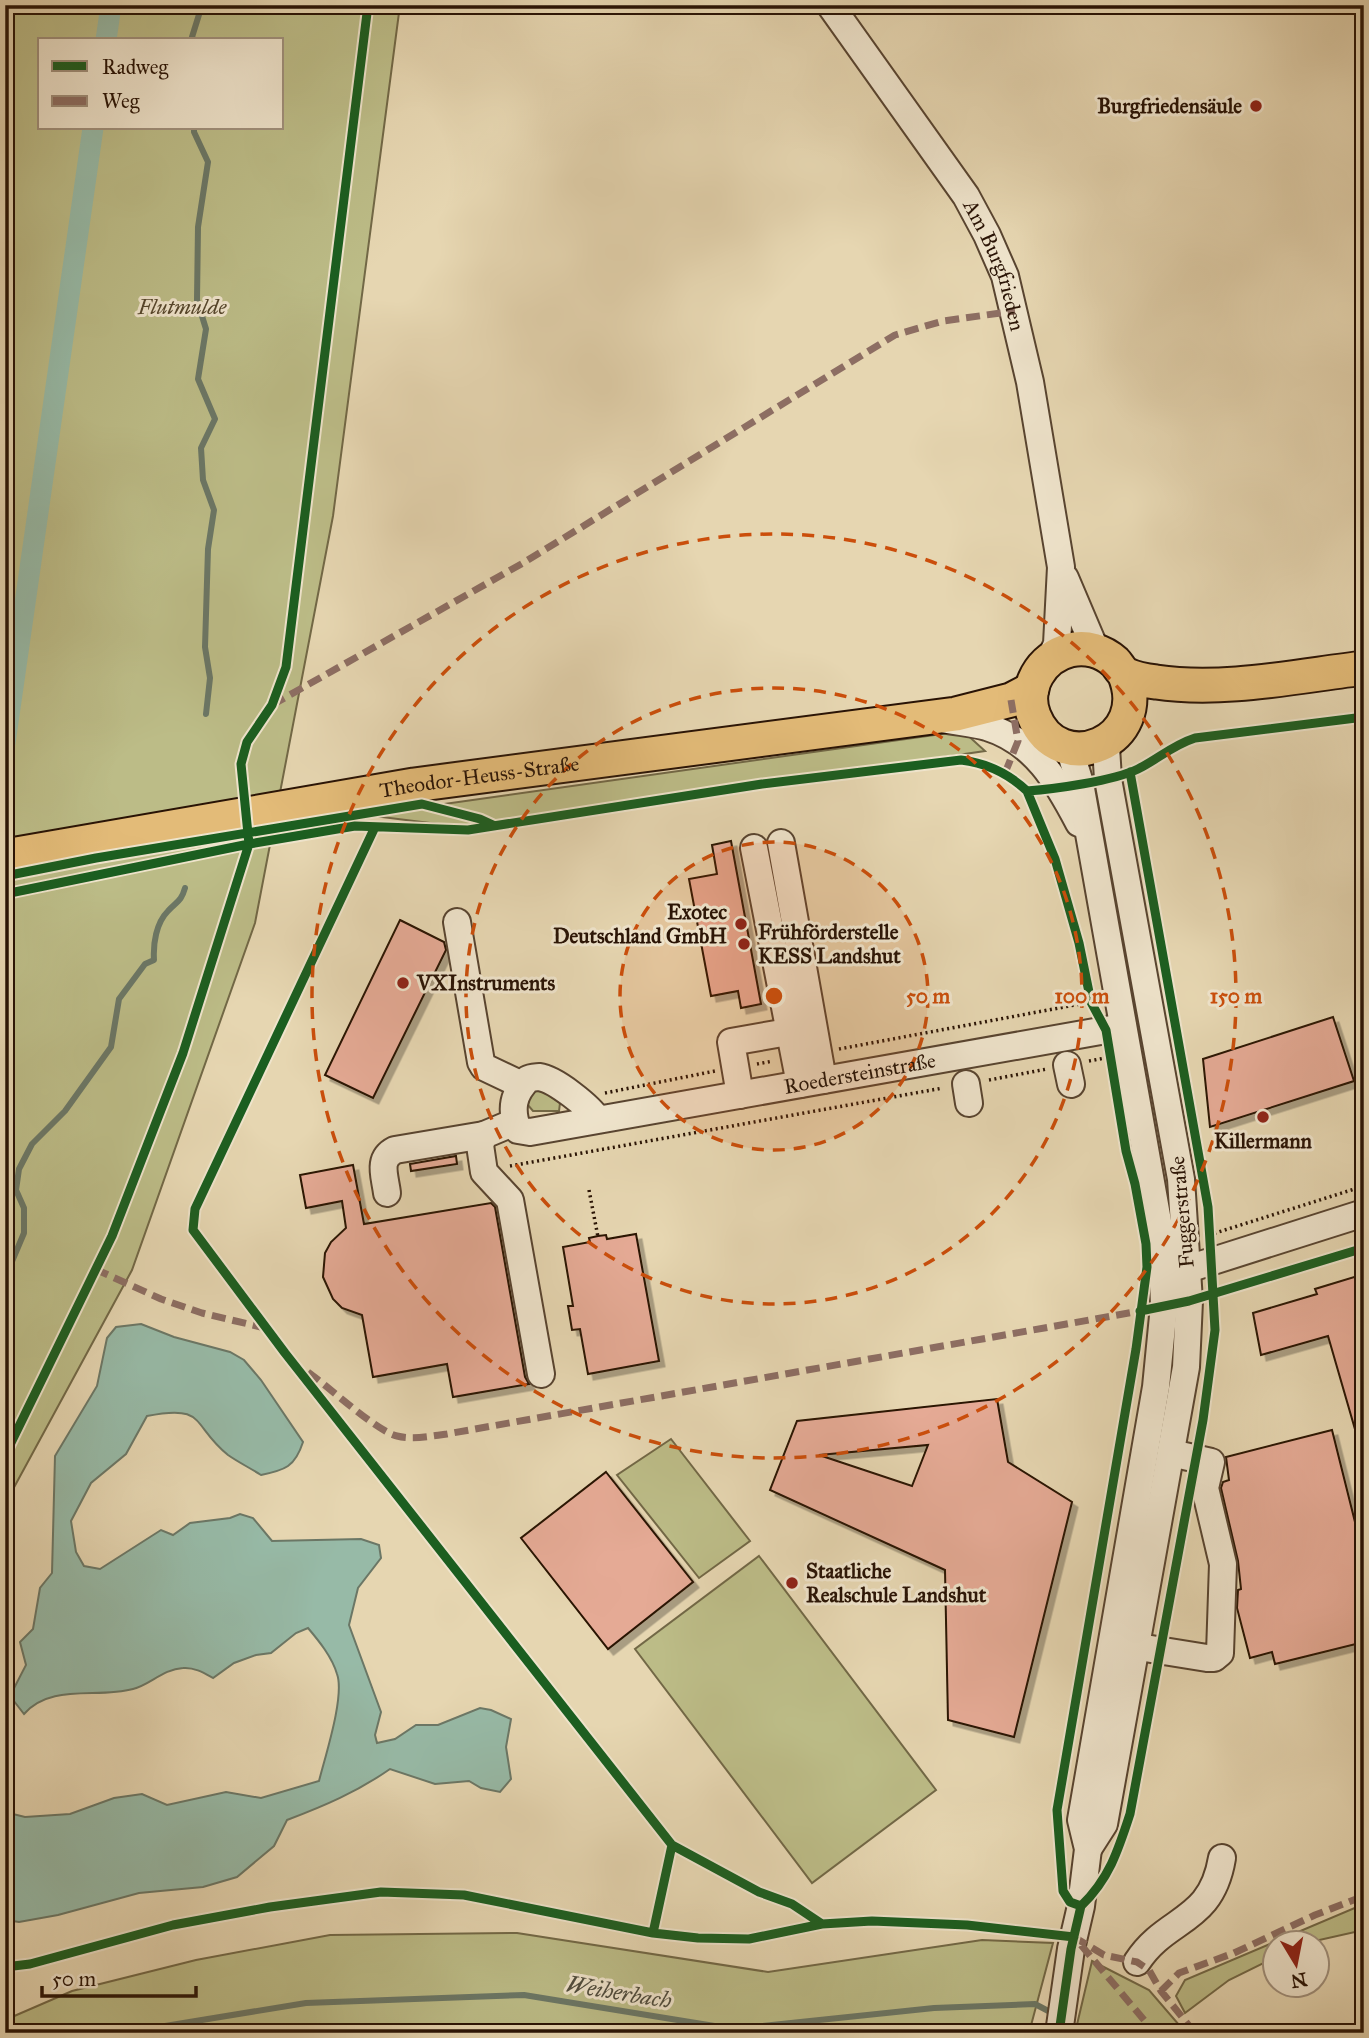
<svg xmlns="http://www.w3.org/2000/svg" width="1369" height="2038" font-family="'IM FELL Great Primer',serif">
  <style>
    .green { fill: #bcbc87; stroke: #726846; stroke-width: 2; fill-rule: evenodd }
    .water { fill: #97baa7; stroke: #6b7766; stroke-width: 2 }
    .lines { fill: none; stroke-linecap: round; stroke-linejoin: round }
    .stream { stroke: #6b7766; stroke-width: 6 }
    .canal { stroke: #97baa7; stroke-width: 21 }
    .building { fill: #e5aa95; stroke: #291305; stroke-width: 2; fill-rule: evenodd; filter: url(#shadow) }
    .minor-casing { stroke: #584430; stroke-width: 30 }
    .major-casing { stroke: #291305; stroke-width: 37 }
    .path { stroke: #291305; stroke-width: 3.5; stroke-dasharray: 2 3.5; stroke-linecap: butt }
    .minor { stroke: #efe4cc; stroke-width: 26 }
    .major { stroke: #e3bb78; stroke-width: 33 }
    .quiet { stroke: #8d6e63; stroke-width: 7; stroke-dasharray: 14 7; stroke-linecap: butt }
    .cycleway-casing { stroke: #efe4cc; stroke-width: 13 }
    .cycleway { stroke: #1b5e20; stroke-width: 9 }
    .ring { fill: none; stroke: #cb4e0b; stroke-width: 3.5; stroke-dasharray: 12 9 }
    .poi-dot { fill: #8f2418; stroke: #efe4cc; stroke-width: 2.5 }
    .labels { text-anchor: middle; stroke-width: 6; stroke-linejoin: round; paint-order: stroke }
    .poi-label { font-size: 21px; font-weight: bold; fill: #291305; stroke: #efe4cc; text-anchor: start }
    .street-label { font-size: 21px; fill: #291305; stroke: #efe4cc }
    .park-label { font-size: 21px; font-style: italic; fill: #55462c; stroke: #efe4cc }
    .water-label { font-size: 23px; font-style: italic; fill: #504d3e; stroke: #efe4cc }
    .centre { fill: #cb4e0b; stroke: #efe4cc; stroke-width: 3.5 }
    .ring-label { font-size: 21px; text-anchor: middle; font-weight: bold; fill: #cb4e0b; stroke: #efe4cc; stroke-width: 6; stroke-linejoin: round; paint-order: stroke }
  </style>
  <defs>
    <filter id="shadow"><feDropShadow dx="5.5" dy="5.5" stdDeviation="0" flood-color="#0004"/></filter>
  </defs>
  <rect width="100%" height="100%" fill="#e6d6b1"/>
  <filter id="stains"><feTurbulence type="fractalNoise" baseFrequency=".00286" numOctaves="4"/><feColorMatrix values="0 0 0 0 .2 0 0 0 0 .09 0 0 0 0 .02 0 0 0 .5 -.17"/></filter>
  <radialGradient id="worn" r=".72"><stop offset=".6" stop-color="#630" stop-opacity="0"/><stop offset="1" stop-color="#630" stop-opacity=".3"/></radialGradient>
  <!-- green -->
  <path class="green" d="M5,5H400L333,516L255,923L132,1270L5,1504ZM40,40H282V128H40Z
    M963,731L985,751L462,827L374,816L430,806Z
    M542,1090L560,1103L559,1111H533L527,1104L532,1091Z
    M671,1439L750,1541L699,1578L617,1475Z
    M759,1556L936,1790L812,1883L635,1649Z
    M1364,1904V1930L1306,1943L1274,1944V1958L1229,1980L1185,2013L1176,1996L1185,1980Z
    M517,1933L768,1972L982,1940L1053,1943L1029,2033H5V2020L72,1991L196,1960L330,1935Z
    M1092,1961L1149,1990L1186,2033H1075Z"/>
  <!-- water -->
  <path class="water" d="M141,1324L174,1337L230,1352L244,1360L261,1380L303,1442C295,1467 285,1470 261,1475C250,1468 238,1462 228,1455C191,1425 207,1404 147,1416L126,1454L91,1483L71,1521L76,1552L84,1566L100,1569L161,1530L173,1535L190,1523L230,1518L240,1514L253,1518L272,1541L361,1539L379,1545L381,1558L358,1588L349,1625L381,1712L375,1735L377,1743L395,1739L416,1725H438L480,1708L491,1710L511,1719L506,1747L511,1779L500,1792L481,1788L469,1781L435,1784L390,1769C357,1792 324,1806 287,1820L274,1846L237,1877L203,1887L139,1893L58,1915L19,1922L5,1920V1812L25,1817L70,1814L114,1798L142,1794L167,1805L226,1792L261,1798L319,1781C325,1757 345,1696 337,1674C332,1657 319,1641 308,1628L296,1633L271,1653L256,1655L234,1663L213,1678C204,1673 194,1667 183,1668C163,1669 150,1685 133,1689C97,1699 51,1683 24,1714L10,1696L26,1665L20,1642L33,1629L40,1588L52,1573L55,1456L97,1386L107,1338L116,1327Z"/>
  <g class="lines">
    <!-- stream -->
    <path class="stream" d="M194,40L192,37L202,5
      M194,128V132L208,162L198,227L197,300L206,329L198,379L215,419L201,448L203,480L214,510L208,549L205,647L210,678L206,714
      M5,1278L24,1233V1208L16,1190L19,1169L32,1144L65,1111L111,1047L119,999L145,964L154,960C153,944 156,923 168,911C177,901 181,902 185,888
      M1066,2022L1086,2033
      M140,2033L159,2027L306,2003L524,1995L733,2029L934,2008L1035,2004L1054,2014"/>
    <!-- canal -->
    <path class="canal" d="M106,40L111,5
      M5,743L93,128"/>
  </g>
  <!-- building -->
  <path class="building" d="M731,841L761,1004L741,1008L738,991L711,996L689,879L717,874L712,845Z
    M400,920L444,942L446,950L373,1098L325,1075Z
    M1333,1017L1354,1081L1210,1127L1203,1059Z
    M456,1156L457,1164L411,1171L410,1164Z
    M353,1165L364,1224L491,1203L495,1207L525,1377L529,1384L453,1397L447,1364L373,1377L362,1315L342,1308L333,1299L323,1277L325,1253L331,1242L346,1228L342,1201L306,1208L300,1175Z
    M636,1234L659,1361L588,1374L580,1329L572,1330L568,1306H573L563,1247L590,1242L589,1238L598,1236L606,1235L607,1239Z
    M1364,1274V1442L1359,1443L1328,1336L1261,1355L1253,1313L1317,1294L1315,1289Z
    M997,1399L1008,1462L1072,1502L1014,1737L948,1720L945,1570L770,1490L797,1421ZM928,1445L912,1486L819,1455Z
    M1332,1430L1364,1558V1642L1275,1664L1272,1652L1250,1658L1237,1608L1238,1590L1241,1589L1238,1561L1221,1488L1223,1482L1229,1480L1226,1457Z
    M606,1472L693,1582L608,1649L521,1538Z"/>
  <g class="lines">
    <defs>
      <g id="minor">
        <path id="s1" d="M830,5L966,196L987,235L1005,276L1030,382L1061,567L1057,644L1050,659"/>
        <path d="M1065,578L1096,651"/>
        <path d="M943,719C957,722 973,723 987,727C1035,742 1057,781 1079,823"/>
        <path d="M781,843L823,1080"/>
        <path d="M754,848L800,1084"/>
        <path d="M457,922L481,1062L484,1067L522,1085"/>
        <path d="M1067,1065L1071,1084"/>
        <path d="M966,1084L969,1103"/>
        <path d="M740,1095L731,1042L788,1032"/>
        <path id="s2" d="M598,1120C590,1107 555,1079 539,1077C538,1077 529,1078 528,1079C513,1094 510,1109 518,1130L530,1132L1123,1027"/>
        <path d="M515,1122L484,1135L480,1145L484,1172L510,1200L541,1374"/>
        <path d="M387,1193C385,1176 377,1159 395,1150L484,1135"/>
        <path d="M1172,1274L1364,1213"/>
        <path d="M1120,1644L1207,1658H1214L1220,1653L1223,1564L1205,1488L1211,1462L1171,1453"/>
        <path d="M1088,1849L1104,1824L1186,1367L1189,1301L1181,1179L1108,779L1106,747L1111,738"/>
        <path d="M1137,1962C1167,1916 1211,1924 1222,1858"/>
        <path d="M1059,2033L1071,1949L1081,1906L1088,1849L1081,1820L1156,1387L1164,1306L1162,1244L1080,783L1071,754L1065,747"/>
      </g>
      <g id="major">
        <path d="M1124,673C1154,742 1059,780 1034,716C1023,688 1041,657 1070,650C1086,646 1103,651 1115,662C1118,665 1121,671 1125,674C1133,678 1147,681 1156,682C1223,692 1297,676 1364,668"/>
        <path id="s3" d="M5,856L414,785L956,714L1011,700L1032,689"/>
      </g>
    </defs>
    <!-- minor casing -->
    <use href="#minor" class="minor-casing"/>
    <!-- major casing -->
    <use href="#major" class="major-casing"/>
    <!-- path -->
    <path class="path" d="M839,1049L1091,1002
      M1089,1061L1105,1058
      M757,1064L773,1061
      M989,1080L1047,1069
      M605,1093L715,1071
      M510,1166L943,1088
      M589,1190L598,1237
      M1209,1235L1364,1186"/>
    <!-- minor -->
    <use href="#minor" class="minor"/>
    <!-- major -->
    <use href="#major" class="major"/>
    <!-- quiet -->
    <path class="quiet" d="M272,705L523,563L895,335L943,321L1015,311
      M1005,773L1018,741L1011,700
      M95,1269L161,1299L202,1313L265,1328
      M308,1372C329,1387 376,1431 397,1436C413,1440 431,1436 447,1434L1140,1311
      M1074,1937L1104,1955L1137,1962L1149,1970L1161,1991L1195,2033
      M1081,1945L1155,2033
      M1161,1991L1179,1973L1234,1953L1315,1915L1364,1896"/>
    <defs>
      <path id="cycleway" d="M1027,791L1055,859L1079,943L1091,1002L1106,1030L1126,1151L1135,1184L1146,1244L1147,1267L1136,1349L1057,1810L1063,1891L1070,1902L1081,1906
        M375,827L195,1209L193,1230L285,1353L672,1845L759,1892L792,1904L822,1924
        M5,876L96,858L422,804L480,819L493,825
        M5,894L249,844L355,826L468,830L762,784L961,760C986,763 1008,773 1027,791C1055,789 1113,781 1138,769C1158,759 1173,745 1195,738L1364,717
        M1140,1311L1189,1301L1364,1248
        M5,1455L112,1236L183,1053L249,844L241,764L247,742L272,705L286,667L368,5
        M1081,1906C1109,1879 1118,1851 1130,1814L1203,1420L1215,1330L1208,1207L1130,772
        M653,1933L672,1845
        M5,1967L30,1964L173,1925L270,1907L381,1892L464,1895L653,1933L698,1938L749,1939L822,1924L872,1921L967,1925L1074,1937
        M1059,2033L1071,1949L1081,1906"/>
    </defs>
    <!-- cycleway casing -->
    <use href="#cycleway" class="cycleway-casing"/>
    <!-- cycleway -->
    <use href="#cycleway" class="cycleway"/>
  </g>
  <!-- distance rings -->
  <circle cx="774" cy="996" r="154" fill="#cb4e0b" fill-opacity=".12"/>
  <g class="ring">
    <circle cx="774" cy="996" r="154"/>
    <circle cx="774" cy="996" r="308"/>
    <circle cx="774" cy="996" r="462"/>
  </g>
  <!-- markers -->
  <g class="poi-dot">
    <circle cx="1256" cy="106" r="7"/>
    <circle cx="741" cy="924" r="7"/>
    <circle cx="744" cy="944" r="7"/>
    <circle cx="403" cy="983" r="7"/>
    <circle cx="1263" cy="1117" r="7"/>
    <circle cx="792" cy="1583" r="7"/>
  </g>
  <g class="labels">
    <!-- poi labels -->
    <g class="poi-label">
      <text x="1242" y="113" text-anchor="end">Burgfriedensäule</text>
      <text x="727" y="919" text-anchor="end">Exotec<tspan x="727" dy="24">Deutschland GmbH</tspan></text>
      <text x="758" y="939">Frühförderstelle<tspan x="758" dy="24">KESS Landshut</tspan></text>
      <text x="417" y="990">VXInstruments</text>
      <text x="1263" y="1148" text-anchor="middle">Killermann</text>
      <text x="806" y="1578">Staatliche<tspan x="806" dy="24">Realschule Landshut</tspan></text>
    </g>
    <!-- street labels -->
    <g class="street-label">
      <text dy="7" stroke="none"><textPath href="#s1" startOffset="310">Am Burgfrieden</textPath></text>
      <text dy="7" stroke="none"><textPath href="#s3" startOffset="481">Theodor-Heuss-Straße</textPath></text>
      <text dy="7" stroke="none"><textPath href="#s2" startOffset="488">Roedersteinstraße</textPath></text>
      <text transform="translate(1182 1212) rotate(-95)" y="7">Fuggerstraße</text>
    </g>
    <!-- park labels -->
    <g class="park-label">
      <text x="182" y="314">Flutmulde</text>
    </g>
    <!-- water labels -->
    <g class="water-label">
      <text transform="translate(619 1992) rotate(9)" y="8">Weiherbach</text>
    </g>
  </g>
  <circle cx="774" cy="996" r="10" class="centre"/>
  <g class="ring-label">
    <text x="928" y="1003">50 m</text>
    <text x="1082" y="1003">100 m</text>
    <text x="1236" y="1003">150 m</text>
  </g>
  <!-- margin -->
  <rect width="1369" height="2038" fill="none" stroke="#e6d6b1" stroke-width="28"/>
  <rect x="7" y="7" width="1355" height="2024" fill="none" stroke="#291305" stroke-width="3.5"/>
  <rect x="14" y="14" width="1341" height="2010" fill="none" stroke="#291305" stroke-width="2"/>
  <!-- legend -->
  <rect x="38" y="38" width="245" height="91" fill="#efe4cc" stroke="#a0907c" stroke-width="2"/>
  <rect x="52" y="61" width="35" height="10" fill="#1b5e20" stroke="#a0907c" stroke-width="2"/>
  <text x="102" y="74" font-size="21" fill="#291305">Radweg</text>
  <rect x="52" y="96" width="35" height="10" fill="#8d6e63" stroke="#a0907c" stroke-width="2"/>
  <text x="102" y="108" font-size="21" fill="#291305">Weg</text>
  <!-- north arrow -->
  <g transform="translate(1296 1964) rotate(170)"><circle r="33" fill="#efe4cc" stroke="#a0907c" stroke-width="2"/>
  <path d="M0-5L12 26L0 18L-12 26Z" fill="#8f2418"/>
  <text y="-10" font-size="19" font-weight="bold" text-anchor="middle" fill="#291305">N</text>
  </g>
  <!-- scale -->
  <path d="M42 1986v10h154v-10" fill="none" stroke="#291305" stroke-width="3.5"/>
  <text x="52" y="1986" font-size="21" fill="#291305" stroke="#efe4cc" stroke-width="5" paint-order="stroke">50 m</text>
  <rect width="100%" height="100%" filter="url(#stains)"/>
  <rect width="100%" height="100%" fill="url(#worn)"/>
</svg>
